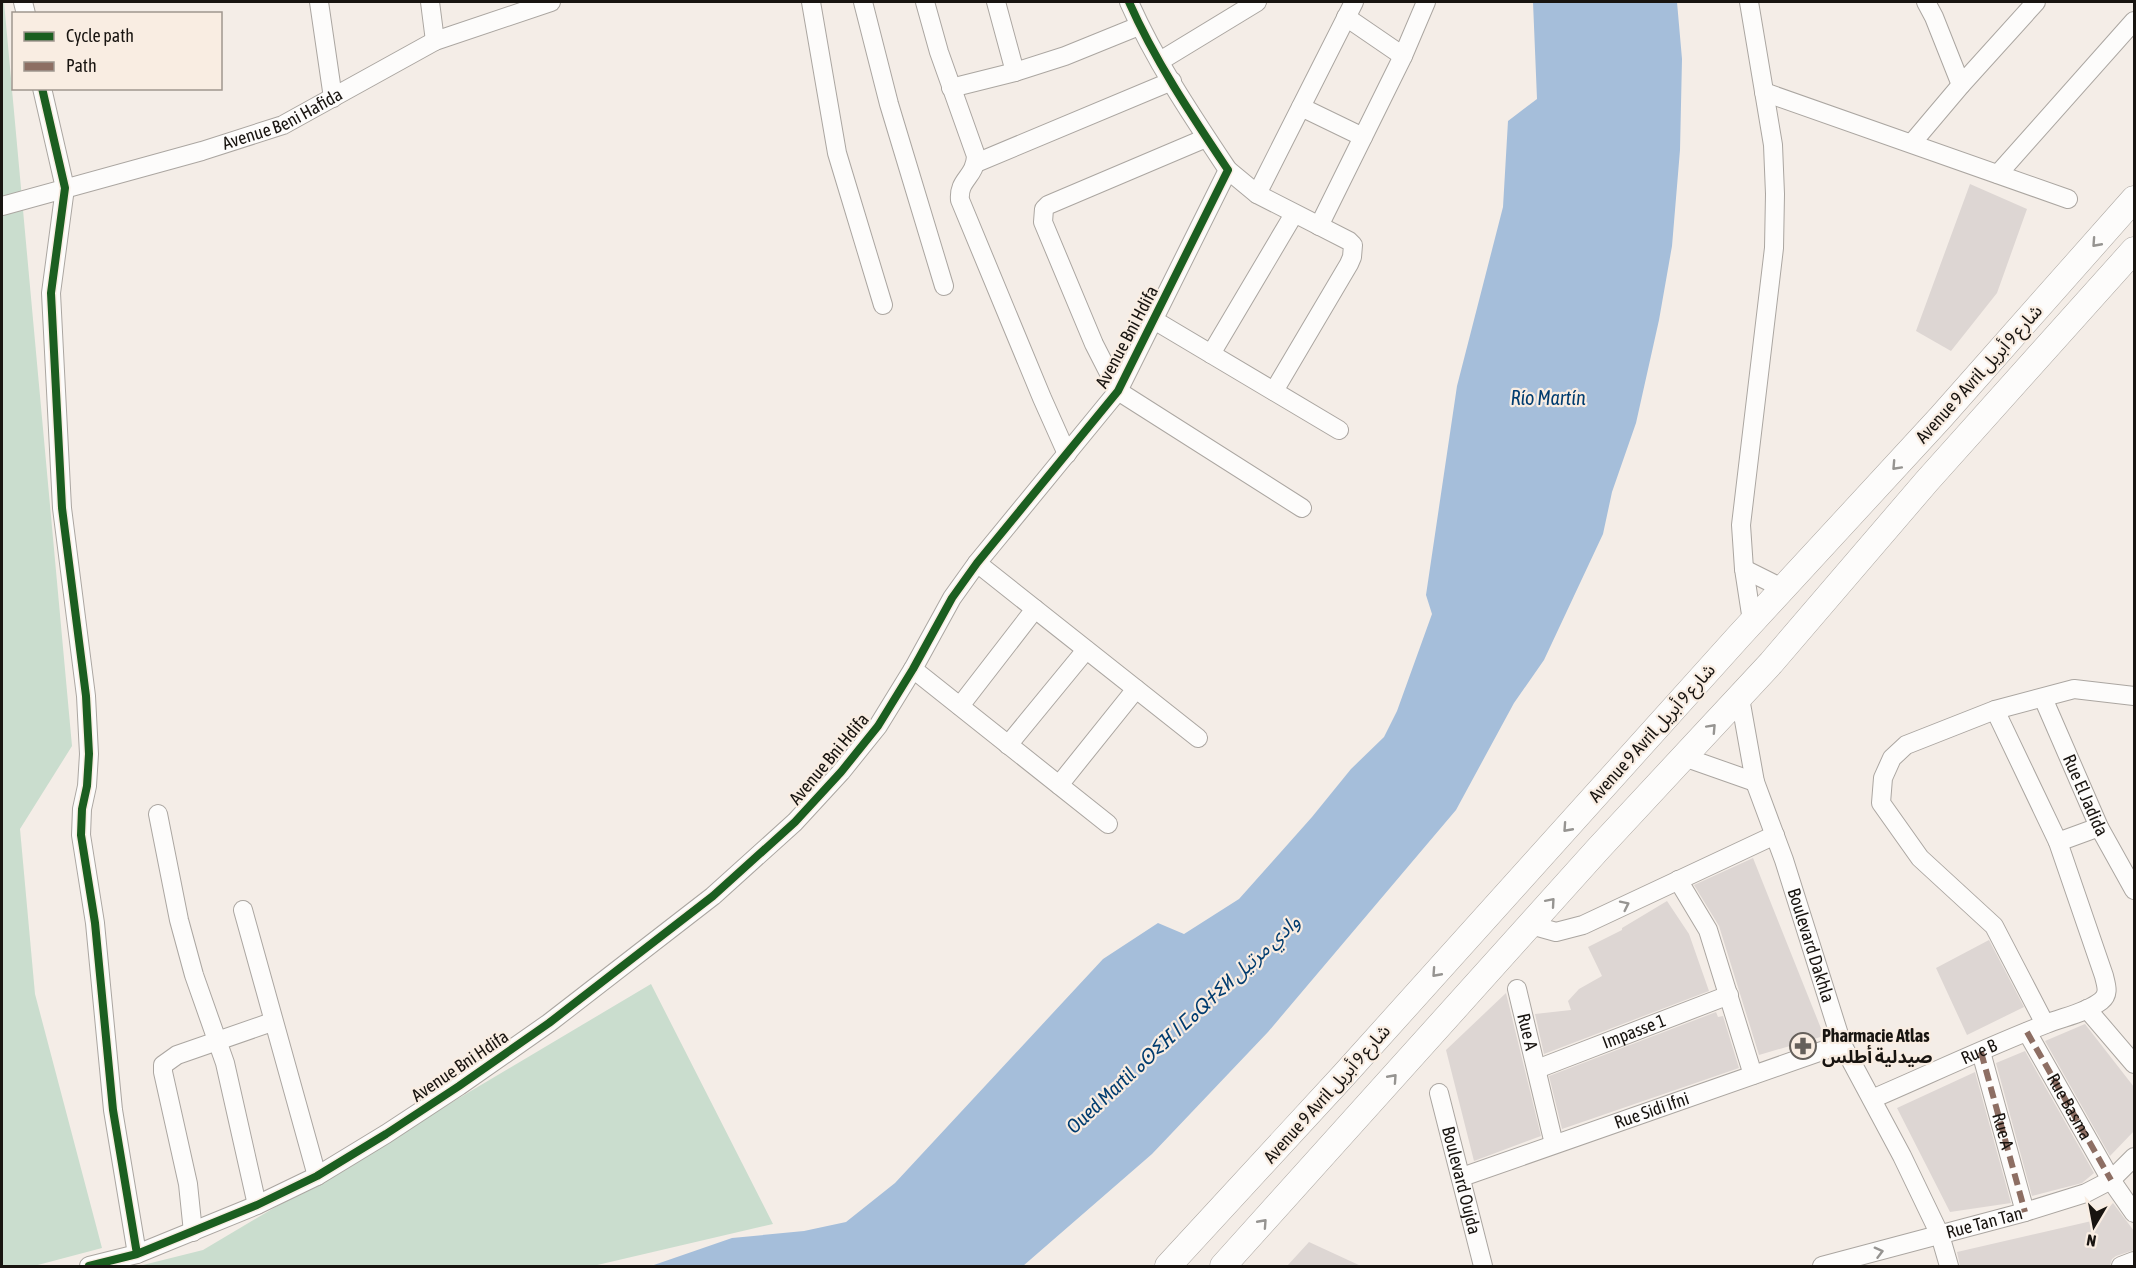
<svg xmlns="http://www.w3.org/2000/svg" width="2136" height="1268" font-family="'Asap Condensed','Noto Sans Arabic','Noto Sans Tifinagh',sans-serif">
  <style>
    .green { fill: #caddce }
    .water { fill: #a5beda }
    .building { fill: #ddd6d3 }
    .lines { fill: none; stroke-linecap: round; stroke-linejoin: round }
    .minor-casing { stroke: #aba6a1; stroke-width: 20 }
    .highway-casing { stroke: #aba6a1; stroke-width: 27 }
    .minor { stroke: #fdfcfb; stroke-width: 18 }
    .highway { stroke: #fdfcfb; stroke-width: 26 }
    .quiet { stroke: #8d6e63; stroke-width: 6; stroke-dasharray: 12 6; stroke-linecap: butt }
    .cycleway-casing { stroke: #f9ede2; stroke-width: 11 }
    .cycleway { stroke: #1b5e20; stroke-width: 8 }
    .oneway { stroke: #969491 }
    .labels { text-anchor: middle; stroke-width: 4.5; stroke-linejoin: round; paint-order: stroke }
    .street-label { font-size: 18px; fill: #181410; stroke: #f9ede2 }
    .poi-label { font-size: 18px; font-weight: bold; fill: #181410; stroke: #f9ede2; text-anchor: start }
    .water-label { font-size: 20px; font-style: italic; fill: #003c6f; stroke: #f9ede2 }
  </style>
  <rect width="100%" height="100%" fill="#f4ede7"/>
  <!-- green -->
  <path class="green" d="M2,2H4L72,746L20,829L35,994L102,1248L34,1266H2Z
    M651,984L773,1224L593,1266H139L203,1250Z"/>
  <!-- water -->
  <path class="water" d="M1533,2H1677L1682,59L1680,150L1672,246L1659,320L1636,423L1612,492L1603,534L1544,660L1514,703L1456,810L1268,1032L1152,1154L1023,1266H651L732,1238L804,1231L846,1222L895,1183L1103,959L1158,923L1184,934L1239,899L1312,817L1351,769L1384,737L1397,711L1432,614L1426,595L1457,386L1503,207L1508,121L1537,99Z"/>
  <!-- building -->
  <path class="building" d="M1970,184L2027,209L1997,293L1951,351L1916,331Z
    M1753,858L1824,1036L1759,1055L1719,926L1694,885Z
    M1667,901L1689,934L1709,991L1544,1054L1535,1014L1571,1010L1568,1001L1579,989L1602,976L1588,947L1622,930V928Z
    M1989,940L2024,1007L1967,1035L1936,968Z
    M1506,993L1541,1136L1474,1161L1446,1050Z
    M1716,1012L1718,1017L1723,1016L1739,1068L1562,1129L1549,1076Z
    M2085,1024L2134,1087V1131L2110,1156L2045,1041Z
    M2025,1051L2094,1173L2082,1183L2032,1196L1996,1063Z
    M1975,1072L2011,1203L1950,1212L1897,1108Z
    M2113,1203L2134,1231V1250L2116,1256L2112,1259L2110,1266H1960L1957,1252L2096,1220Z
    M1309,1242L1361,1266H1287Z"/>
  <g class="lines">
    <defs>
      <g id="minor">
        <path d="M23,2L26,14"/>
        <path d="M319,2L333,98"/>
        <path d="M430,2L435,41"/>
        <path d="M811,2L837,153L883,305"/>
        <path d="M863,2L889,104L944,286"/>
        <path d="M925,2L939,52L976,156C975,178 958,179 960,200L1042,398L1067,454"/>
        <path d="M996,2L1015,72"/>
        <path d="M1749,2L1773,145L1775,194L1774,248L1741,525L1744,569L1752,621"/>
        <path d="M1926,2L1934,17L1961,85"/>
        <path d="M1346,17L1403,56"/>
        <path d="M1160,61L1257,2"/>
        <path d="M42,88L65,188L51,293L62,508L86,696L89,754L87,786L82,809L81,835L95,923L113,1110L137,1254"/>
        <path d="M951,88L1015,72L1065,56L1139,26"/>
        <path d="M1764,92L2068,199"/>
        <path d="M1301,107L1363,137"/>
        <path d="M1206,138L1048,205L1044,209L1043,222L1094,344L1118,391L1302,508"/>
        <path d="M1912,143L1961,85L2036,2"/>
        <path d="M976,163L1172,81"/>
        <path d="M1228,170L1257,194L1349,241L1353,245L1352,257L1349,264L1274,391"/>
        <path d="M1998,174L2134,21"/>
        <path d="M1257,194L1354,2"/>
        <path id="s1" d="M2,206L202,151L283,125L435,41L551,2"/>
        <path d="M1319,226L1403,56L1426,2"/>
        <path d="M1154,320L1339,430"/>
        <path d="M1211,354L1294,214"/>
        <path d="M977,563L1198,738"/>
        <path d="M1744,569L1782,588"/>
        <path d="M913,669L1108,824"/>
        <path id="s2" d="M1740,698L1755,782L1784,860L1842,1044L1902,1156L1940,1235L1949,1266"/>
        <path id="s3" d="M2043,698L2099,827L2134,890"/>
        <path d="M960,706L1035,609"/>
        <path d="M1008,745L1086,650"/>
        <path d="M1684,757L1755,782"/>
        <path d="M1059,785L1136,689"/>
        <path d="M158,814L179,920L194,975L225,1063L257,1205"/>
        <path d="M2058,842L2099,827"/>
        <path d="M1678,880L1708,930L1753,1075"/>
        <path d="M243,910L317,1176"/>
        <path d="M1531,925L1556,932L1583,925L1775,835"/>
        <path id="s4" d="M1517,989L1554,1144"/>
        <path d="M2087,1009L2134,1064"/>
        <path d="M2045,1024L1994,926L1920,858L1881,803L1883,778L1892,758L1906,745L1995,710L2074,689L2134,696"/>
        <path d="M2027,1032L2111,1180L2134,1213"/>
        <path d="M1981,1052L2025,1212"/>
        <path id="s5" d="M1537,1069L1729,995"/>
        <path id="s6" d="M1439,1093L1483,1266"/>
        <path id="s7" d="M1872,1099C1930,1074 1987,1047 2046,1024C2063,1017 2086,1013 2101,1001C2110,994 2106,985 2104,976L2058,842L1995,710"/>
        <path id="s8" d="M1462,1177L1842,1044"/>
        <path d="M193,1232L188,1184L163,1072V1065L177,1055L272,1022"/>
        <path d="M89,1266L137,1254L257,1205L317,1176L386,1134L459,1086L549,1023L713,896L795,822L841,772L878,726L913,669L952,598L977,563L1118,391L1228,170C1192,116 1155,61 1129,2"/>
        <path id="s9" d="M1822,1266L2025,1212L2086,1193L2111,1180L2134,1157"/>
        <path d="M2121,1266L2134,1261"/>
      </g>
      <path id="highway" d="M1168,1266L1344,1075L1740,635L1941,417L2134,199
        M1223,1266L1599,848L1771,663L1927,481L2134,250"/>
    </defs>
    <!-- minor casing -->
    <use href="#minor" class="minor-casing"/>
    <!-- highway casing -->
    <use href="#highway" class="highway-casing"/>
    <!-- minor -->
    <use href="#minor" class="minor"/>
    <!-- highway -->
    <use href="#highway" class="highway"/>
    <!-- quiet -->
    <g class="quiet">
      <path id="s10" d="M2027,1032L2111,1180"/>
      <path id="s11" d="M1981,1052L2025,1212"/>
    </g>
    <defs>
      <path id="cycleway" d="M42,88L65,188L51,293L62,508L86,696L89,754L87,786L82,809L81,835L95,923L113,1110L137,1254
        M89,1266L137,1254L257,1205L317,1176L386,1134L459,1086L549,1023L713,896L795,822L841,772L878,726L913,669L952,598L977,563L1118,391L1228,170C1192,116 1155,61 1129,2"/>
    </defs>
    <!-- cycleway casing -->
    <use href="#cycleway" class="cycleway-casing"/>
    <!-- cycleway -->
    <use href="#cycleway" class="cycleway"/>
  </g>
  <!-- one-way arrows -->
  <defs><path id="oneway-chevron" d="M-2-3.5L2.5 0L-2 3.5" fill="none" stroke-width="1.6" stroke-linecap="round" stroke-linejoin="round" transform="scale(1.5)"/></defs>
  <g class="oneway">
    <use href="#oneway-chevron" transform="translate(2096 243) rotate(132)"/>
    <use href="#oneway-chevron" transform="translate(1896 466) rotate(133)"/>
    <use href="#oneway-chevron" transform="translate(1712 728) rotate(-47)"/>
    <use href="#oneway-chevron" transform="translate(1567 828) rotate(132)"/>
    <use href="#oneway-chevron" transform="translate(1551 902) rotate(-49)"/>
    <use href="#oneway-chevron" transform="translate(1625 905) rotate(-26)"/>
    <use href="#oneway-chevron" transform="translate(1436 973) rotate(132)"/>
    <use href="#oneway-chevron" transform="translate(1393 1078) rotate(-48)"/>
    <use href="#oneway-chevron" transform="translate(1263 1223) rotate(-48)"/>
    <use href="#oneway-chevron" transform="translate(1879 1252) rotate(-15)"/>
  </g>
  <!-- icons -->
  <defs>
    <symbol id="pharmacy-ring" viewBox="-11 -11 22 22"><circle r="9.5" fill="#f9ede2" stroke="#65605b" stroke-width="1.5"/><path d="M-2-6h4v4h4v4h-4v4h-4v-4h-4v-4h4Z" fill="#65605b"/></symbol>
  </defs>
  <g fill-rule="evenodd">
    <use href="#pharmacy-ring" x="1788" y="1031" width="30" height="30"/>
  </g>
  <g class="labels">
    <!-- street labels -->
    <g class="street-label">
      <text dy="6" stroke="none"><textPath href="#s1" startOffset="294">Avenue Beni Hafida</textPath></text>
      <text transform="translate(1127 337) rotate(-62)" y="6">Avenue Bni Hdifa</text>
      <text transform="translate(1979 374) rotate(-48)" y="6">Avenue 9 Avril شارع 9 أبريل</text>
      <text transform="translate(1652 733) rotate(-48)" y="6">Avenue 9 Avril شارع 9 أبريل</text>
      <text transform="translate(829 759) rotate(-50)" y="6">Avenue Bni Hdifa</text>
      <text dy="6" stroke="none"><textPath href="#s3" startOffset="106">Rue El Jadida</textPath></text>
      <text dy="6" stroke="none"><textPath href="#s2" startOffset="258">Boulevard Dakhla</textPath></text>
      <text dy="6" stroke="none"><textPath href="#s4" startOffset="44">Rue A</textPath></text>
      <text dy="6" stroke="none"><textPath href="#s5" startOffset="104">Impasse 1</textPath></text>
      <text dy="6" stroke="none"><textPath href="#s7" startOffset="117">Rue B</textPath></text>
      <text transform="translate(460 1066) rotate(-34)" y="6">Avenue Bni Hdifa</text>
      <text transform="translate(1327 1094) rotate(-48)" y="6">Avenue 9 Avril شارع 9 أبريل</text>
      <text dy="6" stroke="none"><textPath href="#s10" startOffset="86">Rue Basma</textPath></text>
      <text dy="6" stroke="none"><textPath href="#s8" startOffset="201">Rue Sidi Ifni</textPath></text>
      <text dy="6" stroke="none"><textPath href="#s11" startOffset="82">Rue A</textPath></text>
      <text dy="6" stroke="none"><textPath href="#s6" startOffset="90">Boulevard Oujda</textPath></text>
      <text dy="6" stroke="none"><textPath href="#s9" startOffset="168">Rue Tan Tan</textPath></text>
    </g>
    <!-- poi labels -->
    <g class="poi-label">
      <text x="1822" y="1042">Pharmacie Atlas<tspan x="1822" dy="21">صيدلية أطلس</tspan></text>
    </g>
    <!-- water labels -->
    <g class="water-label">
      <text x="1548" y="405">Río Martín</text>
      <text transform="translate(1183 1024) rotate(-43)" y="7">Oued Martil ⴰⵙⵉⴼ ⵏ ⵎⴰⵕⵜⵉⵍ وادي مرتيل</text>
    </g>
  </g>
  <!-- border -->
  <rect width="2136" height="1268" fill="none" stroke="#181410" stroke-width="6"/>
  <!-- legend -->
  <rect x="12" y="12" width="210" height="78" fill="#f9ede2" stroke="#9f968e" stroke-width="1.5"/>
  <rect x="24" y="32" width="30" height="9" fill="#1b5e20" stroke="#9f968e" stroke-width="1.5"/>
  <text x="66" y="42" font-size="18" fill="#181410">Cycle path</text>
  <rect x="24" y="62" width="30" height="9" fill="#8d6e63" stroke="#9f968e" stroke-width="1.5"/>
  <text x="66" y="72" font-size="18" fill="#181410">Path</text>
  <!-- north arrow -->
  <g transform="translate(2094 1226) rotate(190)" stroke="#f9ede2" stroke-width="4.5" paint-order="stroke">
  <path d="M0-4.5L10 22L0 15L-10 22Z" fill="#181410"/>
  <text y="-9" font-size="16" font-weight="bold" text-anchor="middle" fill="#181410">N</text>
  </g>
</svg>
